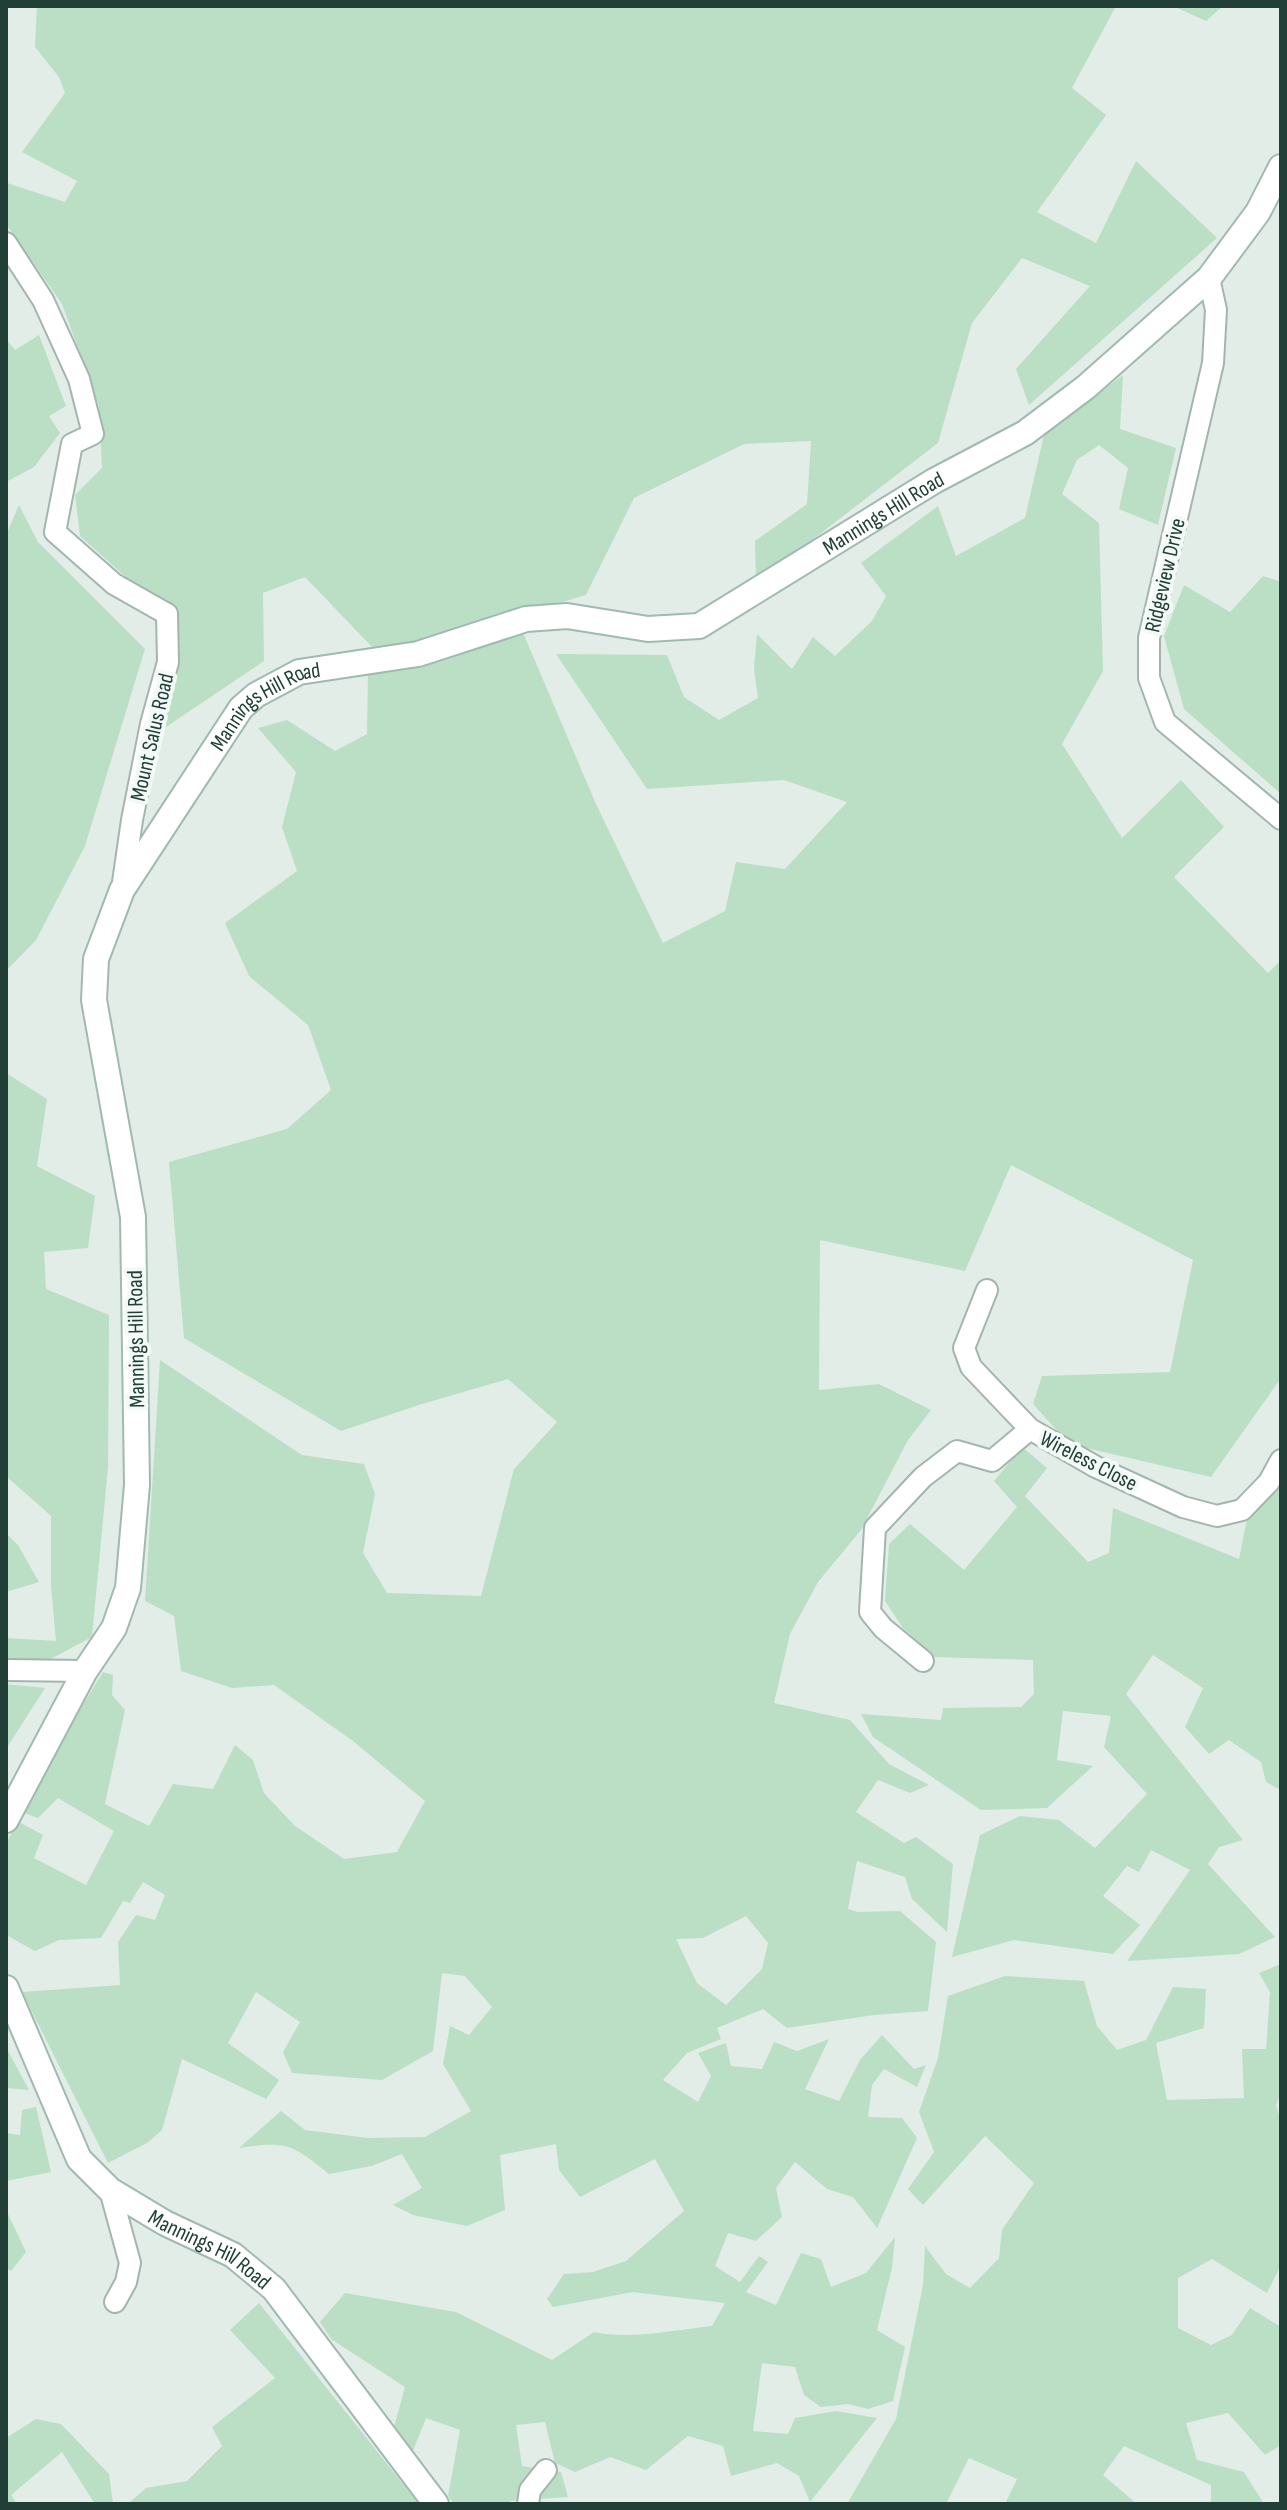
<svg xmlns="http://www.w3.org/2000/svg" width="1287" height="2510" font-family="'Sofia Sans Condensed',sans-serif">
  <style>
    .green { fill: #badfc4; fill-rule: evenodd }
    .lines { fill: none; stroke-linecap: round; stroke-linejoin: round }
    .street-casing { stroke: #a4b5af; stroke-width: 24 }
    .secondary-casing { stroke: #a0b9b1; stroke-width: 28 }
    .street { stroke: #fff; stroke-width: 20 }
    .secondary { stroke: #fff; stroke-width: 24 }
    .labels { text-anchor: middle; stroke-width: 8; stroke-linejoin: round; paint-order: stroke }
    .street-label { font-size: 22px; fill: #213f37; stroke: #f3f9f6 }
  </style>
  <rect width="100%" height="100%" fill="#e2ede8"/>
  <!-- green -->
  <path class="green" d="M37,6H1116L1072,88L1106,115L1037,212L1096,243L1136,161L1217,238L1029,405L1016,369L1090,286L1022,258L972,323L938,443L756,583L755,541L807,504L811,441L744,444L634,498L586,595L400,650L374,649L305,577L263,593L264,661L160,731L167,614L80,536L75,495L102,468L99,406L62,304L6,224L7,183L65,202L77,181L22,152L65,93L59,77L35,47Z
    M1173,6H1223L1206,21Z
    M39,335L66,406L49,416L60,433L34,467L6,482V339L15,350Z
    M1123,375L1120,429L1176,448L1158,525L1119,509L1128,468L1099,445L1077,460L1062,494L1099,523L1103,671L1062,744L1122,838L1181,780L1224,827L1174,877L1268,973L1281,960V1378L1211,1477L1069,1444L1033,1404L1042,1376L1170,1372L1193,1260L1011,1165L965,1271L820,1240L819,1390L879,1384L931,1410L908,1440L861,1530L818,1582L790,1634L774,1703L850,1720L889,1764L929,1785L910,1793L878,1780L856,1812L904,1843L916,1837L953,1864L947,1932L912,1899L905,1877L857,1861L848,1909L858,1912L900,1911L936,1942L928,2011L874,2015L787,2028L763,2009L717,2028L721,2039L687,2053L663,2080L698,2102L711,2076L698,2053L726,2043L731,2066L762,2069L774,2042L797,2051L829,2039L805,2089L839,2101L860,2060L882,2035L914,2069L926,2065L917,2087L884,2069L872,2085L868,2117L902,2118L917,2138L877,2228L853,2197L827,2189L795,2162L776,2188L782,2217L756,2241L728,2233L715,2266L740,2282L759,2256L768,2262L746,2292L776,2305L801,2253L821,2259L831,2287L866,2273L895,2237L892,2268L877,2330L905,2347L893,2401L868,2409L848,2404L821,2407L804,2395L795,2367L762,2363L753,2431L788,2434L795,2418L836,2411L877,2418L810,2502L799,2476L777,2463L731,2476L723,2446L688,2436L646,2470L610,2457L575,2472L555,2463L545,2422L516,2425L522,2466L561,2472L568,2497L510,2501V2504H454L448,2496L460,2430L426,2418L411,2456L393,2431L405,2387L331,2339L320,2322L345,2293L456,2312L552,2360L594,2332C632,2340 673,2330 712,2326L725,2303L633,2292L553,2307L547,2299L564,2274L593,2272L626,2261L684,2211L655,2159L580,2197L559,2170L556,2144L500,2155L505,2210L467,2226L413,2215L393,2205L422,2188L402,2154L372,2166L329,2174C291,2144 288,2141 239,2148L281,2111L305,2130L368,2138L425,2137L471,2111L443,2064L450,2026L469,2035L492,2007L465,1976L442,1973L433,2051L382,2080L292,2073L283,2052L300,2022L256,1992L228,2043L279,2080L266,2099L182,2059L162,2130L147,2143L108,2163L22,1992L120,1985L118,1942L136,1915L155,1920L165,1895L143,1882L130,1903L123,1901L101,1938L59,1940L35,1951L6,1935V1844L17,1821L43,1835L34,1858L86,1885L114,1831L58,1798L38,1818L18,1811L103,1672L113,1675L112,1695L125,1710L105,1804L149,1826L173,1784L213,1789L235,1745L253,1760L264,1793L295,1826L344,1859L397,1852L425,1801L353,1741L274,1685L232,1688L181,1671L174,1616L145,1601L160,1360L302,1455L364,1464L375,1494L363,1553L387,1593L481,1596L514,1469L557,1422L508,1379L422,1404L341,1431L184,1338L169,1162L287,1129L331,1090L308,1025L249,976L225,923L297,871L282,827L296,772L258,728L287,720L335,751L367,734L368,669L521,628L596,804L663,943L725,911L736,862L785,869L847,802L784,780L647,789L556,654L667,655L684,697L719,720L758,698L754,669L757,634L792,669L813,637L835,656L872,621L886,596L861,563L938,506L956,556L1025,518L1044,435ZM746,1916L768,1943L762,1969L726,2005L697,1983L676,1939L703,1938Z
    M19,505L38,542L145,649L85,846L36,940L6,971V535Z
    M1263,576L1281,582V794L1184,709L1164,636L1184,585L1230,612Z
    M6,1073L47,1099L37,1166L95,1196L88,1248L44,1252L46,1289L109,1315L108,1467L92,1637L43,1663L6,1658V1638L56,1641L51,1586V1516L6,1476Z
    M1022,1447L1047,1468L1025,1496L1088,1562L1109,1553L1113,1508L1239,1559L1248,1514L1281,1478V1790L1266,1782L1261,1762L1229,1740L1209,1754L1185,1727L1203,1688L1153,1655L1126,1694L1243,1840L1219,1847L1208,1864L1275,1937L1239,1954L1127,1961L1190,1870L1151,1850L1139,1872L1127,1866L1103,1896L1140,1925L1113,1954L1014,1940L952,1957L980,1835L1020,1816L1059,1820L1095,1848L1147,1794L1104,1747L1111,1716L1063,1711L1057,1760L1093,1766L1047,1808L981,1810L873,1737L861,1714L941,1720L943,1708L1021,1707L1034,1694L1033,1660L934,1657L903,1628L885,1601L889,1544L910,1524L964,1570L1017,1507L994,1481Z
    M6,1533L18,1545L39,1582L6,1592Z
    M6,1684L45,1688L6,1749Z
    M1281,1964V2092L1276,2105L1281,2121V2265L1267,2293L1212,2259L1178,2278V2328L1211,2345L1232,2335L1250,2308L1281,2327V2445L1265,2455L1228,2413L1186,2423L1197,2460L1244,2472L1264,2504H1211V2485L1124,2446L1103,2475L1137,2504H1005L1017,2479L969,2458L946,2504H847L896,2419L923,2285L925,2246L946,2274L970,2288L999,2258L1002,2230L1034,2183L985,2136L923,2205L908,2189L934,2152L919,2112L938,2058L948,1996L1005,1976L1084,1981L1097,2026L1117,2050L1146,2040L1173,1987L1206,1989L1204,2028L1156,2043L1167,2100L1244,2098L1242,2049H1266L1270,1992L1259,1973Z
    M6,2047L29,2090L6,2088Z
    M36,2107L51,2172L6,2181V2133L20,2135L22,2110Z
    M6,2210L26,2252L11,2271L6,2268Z
    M259,2303L419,2504H128L146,2488L187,2481L222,2446L212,2427L275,2378L230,2330Z
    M36,2419L61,2424L109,2474L113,2504H95L62,2452L11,2495L17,2504H6V2438Z"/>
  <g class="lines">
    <defs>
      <path id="street" d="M6,243L43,300L79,379L93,434L72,444L55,532L114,584L167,614L168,662L151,724L132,820L122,889
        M1209,278L1216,310L1213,363L1149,638V678L1165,722L1281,819
        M987,1290L964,1348L971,1367L1030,1429
        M923,1661L883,1628L870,1612L875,1528L923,1477L957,1451L992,1461L1030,1429L1096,1467L1183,1507L1217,1516L1242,1510L1269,1482L1281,1460
        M6,1670L85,1671
        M110,2190L130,2263L126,2282L115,2302
        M528,2504L530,2490L546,2470"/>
      <g id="secondary">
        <path id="s1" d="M6,1820L85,1671L114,1628L128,1588L137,1485L133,1217L94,1000L96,959L122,890L241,708L256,695L299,672L418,654L526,619L567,616L648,629L699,626L934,481L1025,433L1086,387L1209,278L1258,212L1281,167"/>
        <path id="s2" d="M6,1988L79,2159L110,2190L165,2223L233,2255L274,2289L436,2504"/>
      </g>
    </defs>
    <!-- street casing -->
    <use href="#street" class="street-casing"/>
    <!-- secondary casing -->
    <use href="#secondary" class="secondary-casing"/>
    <!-- street -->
    <use href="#street" class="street"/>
    <!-- secondary -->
    <use href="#secondary" class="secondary"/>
  </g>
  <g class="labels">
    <!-- street labels -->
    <g class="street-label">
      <text dy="8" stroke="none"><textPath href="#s1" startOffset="1880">Mannings Hill Road</textPath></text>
      <text transform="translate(1164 575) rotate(-77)" y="8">Ridgeview Drive</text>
      <text dy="8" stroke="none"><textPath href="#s1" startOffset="1208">Mannings Hill Road</textPath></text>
      <text transform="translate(151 737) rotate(-77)" y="8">Mount Salus Road</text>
      <text transform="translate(135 1339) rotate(-91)" y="8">Mannings Hill Road</text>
      <text transform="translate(1089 1460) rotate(27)" y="8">Wireless Close</text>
      <text dy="8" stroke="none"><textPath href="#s2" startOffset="346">Mannings Hill Road</textPath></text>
    </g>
  </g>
  <!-- border -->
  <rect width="1287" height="2510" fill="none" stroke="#213f37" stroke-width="16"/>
</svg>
